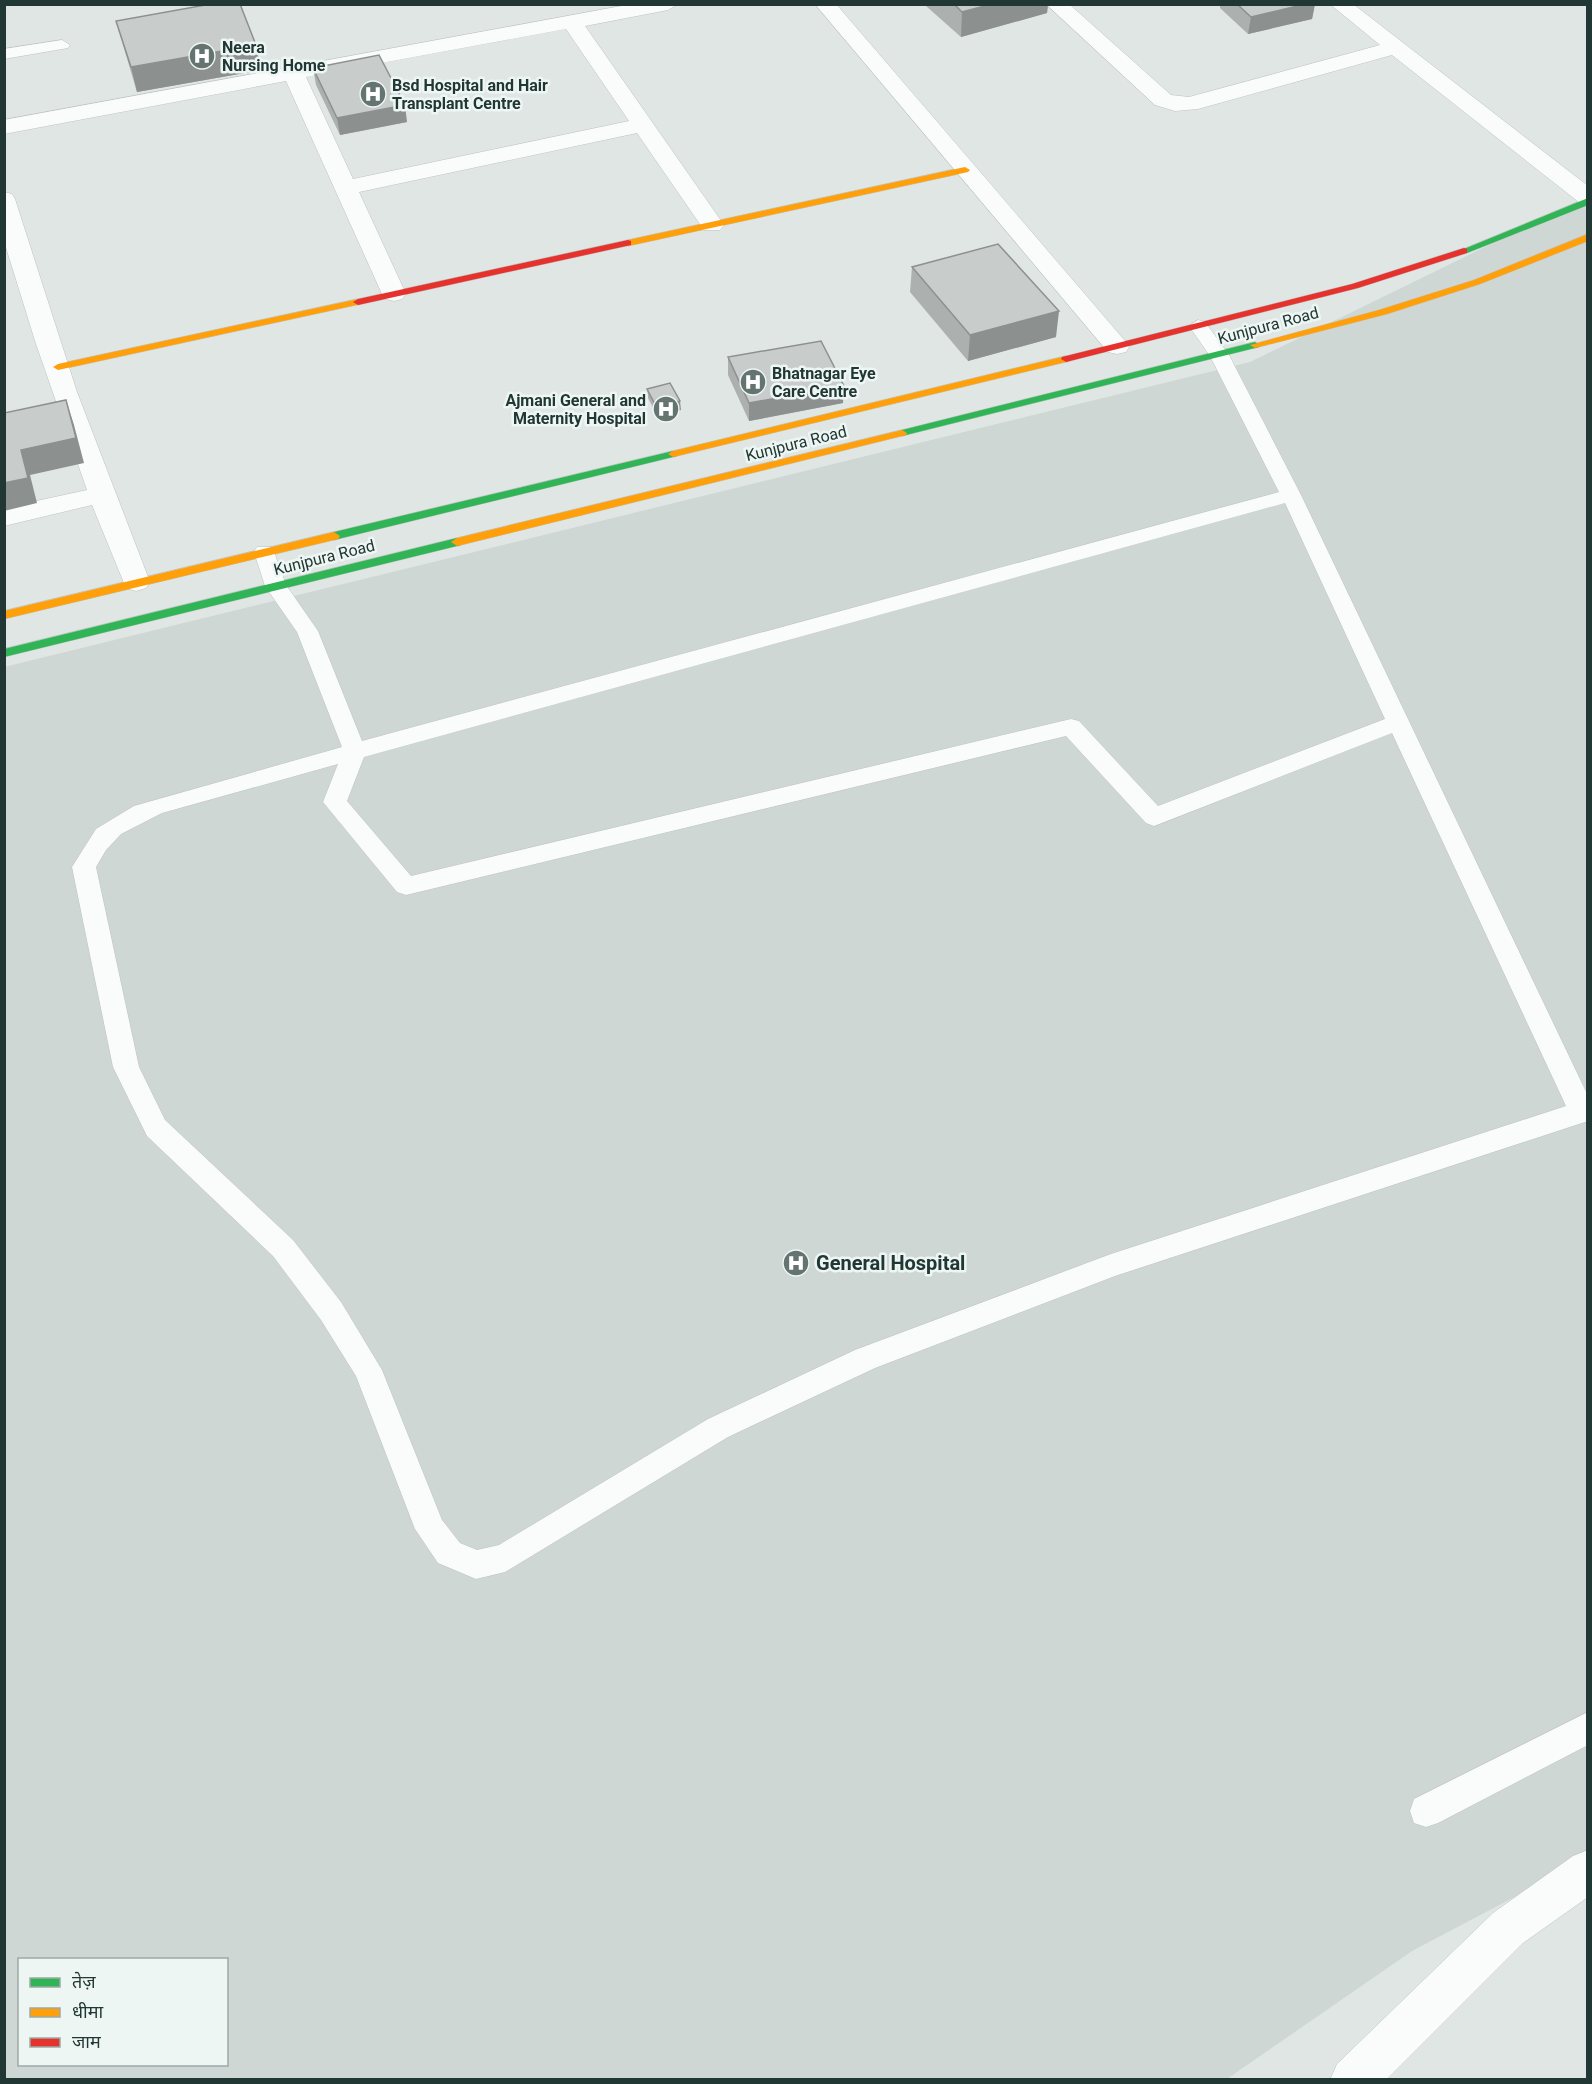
<svg xmlns="http://www.w3.org/2000/svg" width="1592" height="2084" font-family="Roboto,'Noto Sans Devanagari',sans-serif">
  <style>
    .built { fill: #cfd7d4; fill-rule: evenodd }
    .lines { fill: none; stroke-linecap: round; stroke-linejoin: round }
    .lane-casing { stroke: #bdc3c1; stroke-width: 1 }
    .street-casing { stroke: #bdc3c1; stroke-width: 1 }
    .fast-casing { stroke: #bdc3c1; stroke-width: 1 }
    .slow-casing { stroke: #bdc3c1; stroke-width: 1 }
    .jam-casing { stroke: #bdc3c1; stroke-width: 1 }
    .lane { fill: #fafbfb; fill-rule: evenodd }
    .street { fill: #fafbfb; fill-rule: evenodd }
    .fast { fill: #30b455; fill-rule: evenodd }
    .slow { fill: #ff9f0a; fill-rule: evenodd }
    .jam { fill: #e5322d; fill-rule: evenodd }
    .wall { fill: #acb0af }
    .shaded-wall { fill: #8c908e }
    .building { fill: #c8cdcb; stroke: #8c908e; stroke-width: 1.5 }
    .labels { text-anchor: middle; stroke-width: 5; stroke-linejoin: round; paint-order: stroke }
    .far-poi-label { font-size: 16px; font-weight: bold; fill: #213733; stroke: #eef6f3; text-anchor: start }
    .far-street-label { font-size: 16px; fill: #213733; stroke: #eef6f3 }
    .poi-label { font-size: 20px; font-weight: bold; fill: #213733; stroke: #eef6f3; text-anchor: start }
  </style>
  <rect width="100%" height="100%" fill="#e0e6e4"/>
  <!-- built -->
  <path class="built" d="M1587,197V1859L1412,1951L1227,2079H5L4,667L1250,362ZM20,1960H226V2064H20Z"/>
  <g class="lines">
    <defs>
      <path id="lane" d="M62,40L70,45L68,48L4,59V49Z
        M1198,320L1205,322L1229,355L1301,495L1588,1096V1121L1115,1276L875,1368L728,1437L505,1572L476,1579L438,1563L415,1529L356,1376L321,1320L273,1256L147,1136L113,1067L72,867L96,829L134,806L342,747L297,632L265,586L254,552L257,547H271L274,552L286,585L318,631L362,741L1279,492L1210,356L1189,326ZM1285,503L1385,719L1158,806L1079,721L1071,719L411,876L347,801L364,757ZM1392,733L1566,1106L1111,1254L855,1350L708,1419L499,1545L477,1550L460,1543L442,1520L382,1370L341,1302L293,1240L165,1120L139,1067L96,867L106,850L121,834L162,813L338,764L323,802L397,892L406,895L1066,736L1146,823L1154,826Z
        M1588,1712V1745L1438,1823L1426,1827L1414,1823L1410,1811L1414,1799Z"/>
      <path id="street" d="M632,4H678L668,10L585,26L724,225L720,230H704L637,133L359,192L406,294L402,299L394,301L386,299L382,294L286,81L4,134V120ZM566,29L629,121L353,179L306,77Z
        M815,4H836L1126,342L1129,347L1126,352L1117,354L1108,352Z
        M1046,4H1069L1171,95L1189,97L1380,45L1330,4H1353L1588,186V205L1580,203L1392,55L1198,109L1175,111L1155,105Z
        M4,192L12,194L15,199L77,392L150,582L146,588L136,591L126,588L92,505L4,526V508L87,490L36,344L4,241Z
        M1588,1850V1897L1523,1943L1386,2080H1330L1337,2064L1493,1913L1573,1856Z"/>
      <path id="fast" d="M1588,198V205L1467,253L1459,251Z
        M1255,342L1260,345L1259,347L902,436L897,433L902,430Z
        M673,451L678,454L677,456L334,540L328,536L334,532Z
        M457,538L461,539V545L4,657V649Z"/>
      <path id="slow" d="M965,167L970,170L968,172L628,246L623,243L628,240Z
        M1588,234V241L1480,284L1387,314L1255,348L1250,345L1379,310L1474,280Z
        M358,299L363,302L361,304L58,370L53,367L58,364Z
        M1066,356L1071,359L1070,361L673,457L668,454L673,451Z
        M902,430L907,433L906,435L457,546L451,542L457,538Z
        M334,532L340,536L338,539L4,619V611Z"/>
      <path id="jam" d="M628,240L631,241V245L358,305L353,302L358,299Z
        M1464,248L1467,249V253L1358,288L1066,362L1061,359L1062,357L1352,284Z"/>
    </defs>
    <!-- lane casing -->
    <use href="#lane" class="lane-casing"/>
    <!-- street casing -->
    <use href="#street" class="street-casing"/>
    <!-- fast casing -->
    <use href="#fast" class="fast-casing"/>
    <!-- slow casing -->
    <use href="#slow" class="slow-casing"/>
    <!-- jam casing -->
    <use href="#jam" class="jam-casing"/>
    <!-- lane -->
    <use href="#lane" class="lane"/>
    <!-- street -->
    <use href="#street" class="street"/>
    <!-- fast -->
    <use href="#fast" class="fast"/>
    <!-- slow -->
    <use href="#slow" class="slow"/>
    <!-- jam -->
    <use href="#jam" class="jam"/>
  </g>
  <!-- wall -->
  <path class="wall" d="M926,4H1048L1047,13L961,37L926,6Z
    M1220,4H1315L1312,19L1248,34L1220,8Z
    M116,21L256,45L261,70L137,92L123,45Z
    M313,68L407,122L340,135L316,85Z
    M912,267L1056,337L968,361L910,292Z
    M728,357L843,403L749,421L728,375Z
    M647,389L681,410L657,415L648,398Z"/>
  <!-- shaded-wall -->
  <path class="shaded-wall" d="M992,4H1048L1047,13L961,37L962,12Z
    M1306,4H1315L1312,19L1248,34L1251,17Z
    M256,45L261,70L137,92L131,67Z
    M405,105L407,122L340,135L337,118Z
    M1059,311L1056,337L968,361L970,335Z
    M844,386L843,403L749,421V403Z
    M66,400L74,425L84,463L30,475L37,503L4,511V483L21,450Z
    M680,401L681,410L657,415L656,406Z"/>
  <!-- building -->
  <path class="building" d="M211,4H240L256,45L131,67L116,21Z
    M954,4H992L962,12Z
    M1237,4H1306L1251,17Z
    M379,55L405,105L337,118L313,68Z
    M998,244L1059,311L970,335L912,267Z
    M821,341L844,386L749,403L728,357Z
    M670,383L680,401L656,406L647,389Z
    M66,400L76,438L21,450L28,478L4,483V413Z"/>
  <!-- icons -->
  <defs>
    <symbol id="hospital-disc" viewBox="-11 -11 22 22"><circle r="9.5" fill="#647471" stroke="#eef6f3"/><path d="M-5-5h3v3.5h4V-5h3V5h-3V1.5h-4V5h-3Z" fill="#fff"/></symbol>
  </defs>
  <g fill-rule="evenodd">
    <use href="#hospital-disc" x="187" y="41" width="30" height="30"/>
    <use href="#hospital-disc" x="358" y="79" width="30" height="30"/>
    <use href="#hospital-disc" x="738" y="367" width="30" height="30"/>
    <use href="#hospital-disc" x="651" y="394" width="30" height="30"/>
    <use href="#hospital-disc" x="781" y="1248" width="30" height="30"/>
  </g>
  <g class="labels">
    <!-- far-poi labels -->
    <g class="far-poi-label">
      <text x="222" y="53">Neera<tspan x="222" dy="18">Nursing Home</tspan></text>
      <text x="392" y="91">Bsd Hospital and Hair<tspan x="392" dy="18">Transplant Centre</tspan></text>
      <text x="772" y="379">Bhatnagar Eye<tspan x="772" dy="18">Care Centre</tspan></text>
      <text x="646" y="406" text-anchor="end">Ajmani General and<tspan x="646" dy="18">Maternity Hospital</tspan></text>
    </g>
    <!-- far-street labels -->
    <g class="far-street-label">
      <text transform="translate(1268 325) rotate(-15)" y="6">Kunjpura Road</text>
      <text transform="translate(796 443) rotate(-14)" y="6">Kunjpura Road</text>
      <text transform="translate(324 557) rotate(-14)" y="6">Kunjpura Road</text>
    </g>
    <!-- poi labels -->
    <g class="poi-label">
      <text x="816" y="1270">General Hospital</text>
    </g>
  </g>
  <!-- border -->
  <rect width="1592" height="2084" fill="none" stroke="#213733" stroke-width="12"/>
  <!-- legend -->
  <rect x="18" y="1958" width="210" height="108" fill="#eef6f3" stroke="#9caaa6" stroke-width="1.5"/>
  <rect x="30" y="1978" width="30" height="9" fill="#30b455" stroke="#9caaa6" stroke-width="1.5"/>
  <text x="72" y="1988" font-size="18" fill="#213733">तेज़</text>
  <rect x="30" y="2008" width="30" height="9" fill="#ff9f0a" stroke="#9caaa6" stroke-width="1.5"/>
  <text x="72" y="2018" font-size="18" fill="#213733">धीमा</text>
  <rect x="30" y="2038" width="30" height="9" fill="#e5322d" stroke="#9caaa6" stroke-width="1.5"/>
  <text x="72" y="2048" font-size="18" fill="#213733">जाम</text>
</svg>
